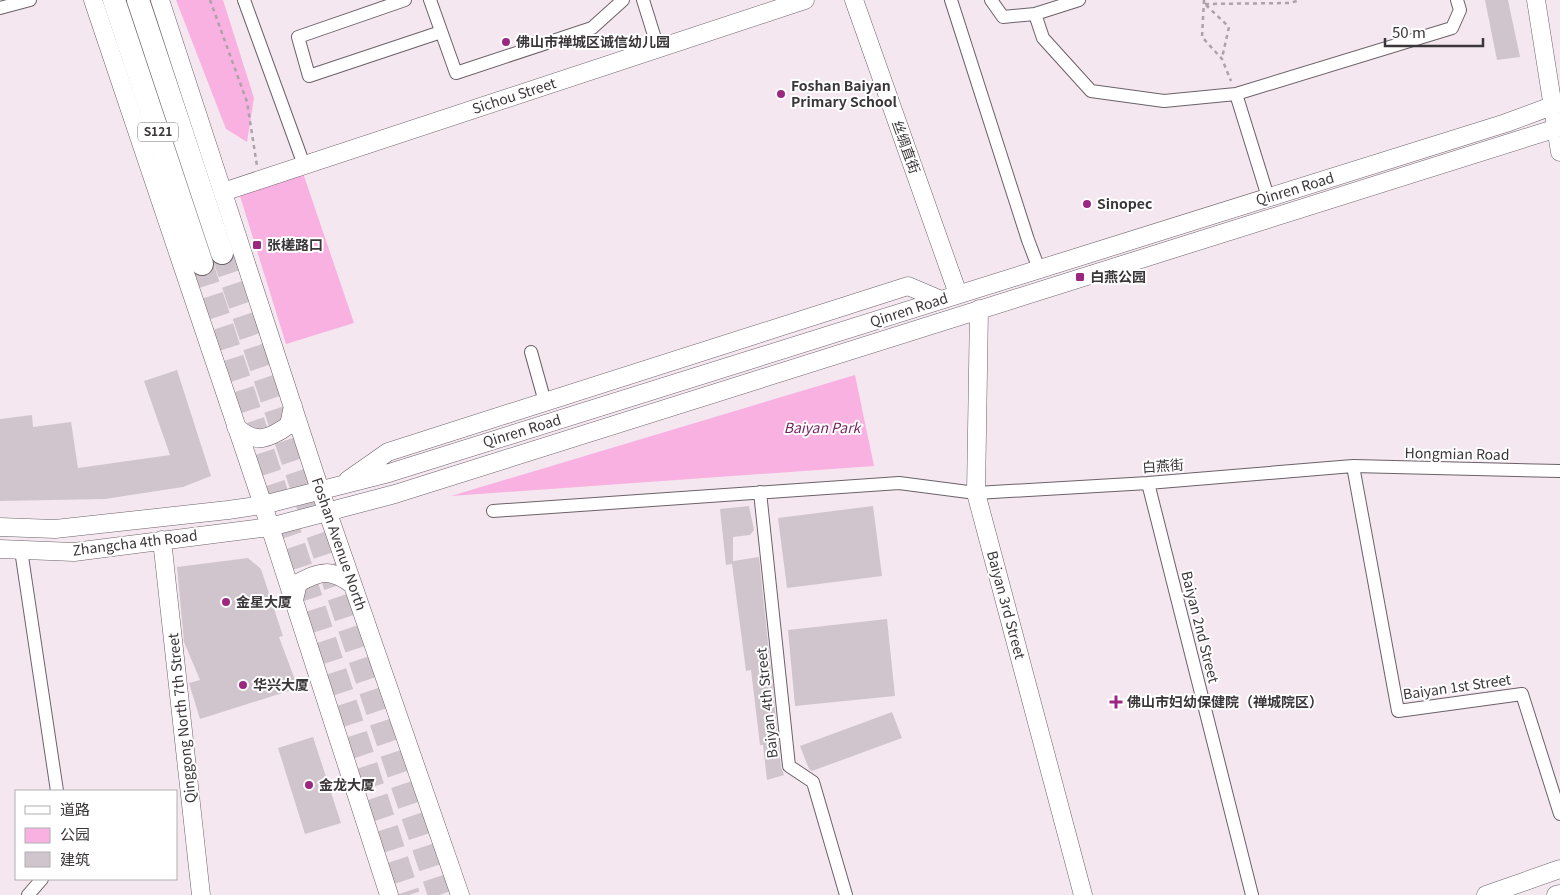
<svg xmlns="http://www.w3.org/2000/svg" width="1560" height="895" font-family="Georgia,'Noto Sans SC',serif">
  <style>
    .green { fill: #f9b1e2 }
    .building { fill: #d1c5cd }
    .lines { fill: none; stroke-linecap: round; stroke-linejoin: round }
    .highway-tunnel { stroke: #cfc4cb; stroke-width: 22; stroke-dasharray: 22 11; stroke-linecap: butt }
    .street-casing { stroke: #6c6168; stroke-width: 14 }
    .secondary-casing { stroke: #6c6168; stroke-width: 19 }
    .highway-casing { stroke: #6c6168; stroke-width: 24 }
    .path { stroke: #aca3a9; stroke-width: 2.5; stroke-dasharray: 4 4; stroke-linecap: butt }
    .street { stroke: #fff; stroke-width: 12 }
    .secondary { stroke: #fff; stroke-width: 18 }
    .highway { stroke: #fff; stroke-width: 22 }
    .poi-dot { fill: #9c2781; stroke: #fff; stroke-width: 2 }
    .labels { text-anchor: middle; stroke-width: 4; stroke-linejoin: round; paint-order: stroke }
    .shield { fill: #fff; stroke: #767274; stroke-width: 1 }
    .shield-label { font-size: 12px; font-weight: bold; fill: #3b3639 }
    .poi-label { font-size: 14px; font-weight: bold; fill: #3b3639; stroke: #fff; text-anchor: start }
    .street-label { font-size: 14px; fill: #3b3639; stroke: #fff }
    .park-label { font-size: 14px; font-style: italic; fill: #741f60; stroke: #fff }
  </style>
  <rect width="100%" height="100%" fill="#f4e7f0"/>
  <!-- green -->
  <path class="green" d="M176,0H223L254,98L247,142L226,129Z
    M303,173L354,323L286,344L240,196Z
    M855,375L874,466L451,496Z"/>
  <!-- building -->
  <path class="building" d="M1485,0H1508L1520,57L1497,60Z
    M177,370L211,476L183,487L105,499L0,501V419L32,415L33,427L71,422L78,468L170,455L144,381Z
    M749,506L754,530L750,535L733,537V561L759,557L781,767L784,775L767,780L763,745H760L751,670L746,671L732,564L726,565L720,509Z
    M873,506L882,576L787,588L778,518Z
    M248,558L261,569L283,636L279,637L298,688L200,719L189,683L200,680L184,642L177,567Z
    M887,619L895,696L795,706L788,630Z
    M892,712L902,738L812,771L809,769L800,746Z
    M313,737L341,823L305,834L278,748Z"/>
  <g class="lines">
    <!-- highway-tunnel -->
    <path class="highway-tunnel" d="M222,253L439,895
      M202,264L409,895"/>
    <defs>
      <path id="street" d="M244,0L304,165
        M405,0L298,37L309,76L441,32
        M430,0L456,73L592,28L623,0
        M643,0L658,48
        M951,0L1028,240L1039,269
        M991,0L1003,17L1035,14L1043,38L1091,91L1164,101L1236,94L1268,197
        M0,8L30,0
        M1035,14L1079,0
        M1236,94L1452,28L1460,10L1457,0
        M531,352L545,402
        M1353,466L1398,711L1522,694L1560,814
        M1148,483L1252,895
        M760,492L789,766L813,782L846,895
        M493,511L899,483L976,493L1148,483L1353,466L1560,471
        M21,550L57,791
        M28,895L42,879"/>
      <path id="secondary" d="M93,0L263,505L389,895
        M160,0L320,490L460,895
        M854,0L958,294
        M1536,0L1560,152
        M223,192L805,0
        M979,309L976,493L1083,895
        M236,427C256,445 269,439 289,425L293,406
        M348,480L388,452L908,286L941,300
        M0,527L55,529L228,510L263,505L389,473L1506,123L1560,103
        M162,540L201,895
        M0,549L74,552L270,527L395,494L1560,127
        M294,600L298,583C321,571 330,568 353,585
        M1486,895L1560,869
        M1556,895L1560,894"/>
      <path id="highway" d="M114,0L202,264
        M138,0L222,253"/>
    </defs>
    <!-- street casing -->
    <use href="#street" class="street-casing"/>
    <!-- secondary casing -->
    <use href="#secondary" class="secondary-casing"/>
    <!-- highway casing -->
    <use href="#highway" class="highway-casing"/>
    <!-- path -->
    <path class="path" d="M210,0L247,102L257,166
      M1204,0L1202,37L1222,59L1231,81
      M1205,4L1290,3L1300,0
      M1206,5L1229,27L1222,58"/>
    <!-- street -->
    <use href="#street" class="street"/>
    <!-- secondary -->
    <use href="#secondary" class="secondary"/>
    <!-- highway -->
    <use href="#highway" class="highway"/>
  </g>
  <!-- markers -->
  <g class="poi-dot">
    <circle cx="506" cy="42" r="5"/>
    <circle cx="781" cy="94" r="5"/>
    <circle cx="1087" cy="204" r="5"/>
    <rect x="252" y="240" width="10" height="10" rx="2.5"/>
    <rect x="1075" y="272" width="10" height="10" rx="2.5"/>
    <circle cx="226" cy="602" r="5"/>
    <circle cx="243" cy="685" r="5"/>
    <path d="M1113.5 694.5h5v5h5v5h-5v5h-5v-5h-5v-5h5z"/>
    <circle cx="309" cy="785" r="5"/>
  </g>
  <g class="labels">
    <!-- shield labels -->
    <rect class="shield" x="138" y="122.5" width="40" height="19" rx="4"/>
    <g class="shield-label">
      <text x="158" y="136">S121</text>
    </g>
    <!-- poi labels -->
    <g class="poi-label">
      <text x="516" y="47">佛山市禅城区诚信幼儿园</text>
      <text x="791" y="91">Foshan Baiyan<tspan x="791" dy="16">Primary School</tspan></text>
      <text x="1097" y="209">Sinopec</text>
      <text x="267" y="250">张槎路口</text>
      <text x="1090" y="282">白燕公园</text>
      <text x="236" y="607">金星大厦</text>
      <text x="253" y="690">华兴大厦</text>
      <text x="1127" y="707">佛山市妇幼保健院（禅城院区）</text>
      <text x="319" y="790">金龙大厦</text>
    </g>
    <!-- street labels -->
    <g class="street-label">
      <text transform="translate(514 96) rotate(-18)" y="5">Sichou Street</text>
      <text transform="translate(906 147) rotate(70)" y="5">丝绸直街</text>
      <text transform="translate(1295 189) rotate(-17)" y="5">Qinren Road</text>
      <text transform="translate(909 310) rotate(-18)" y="5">Qinren Road</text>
      <text transform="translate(522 431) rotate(-17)" y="5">Qinren Road</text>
      <text transform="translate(1457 454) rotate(1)" y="5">Hongmian Road</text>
      <text transform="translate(1163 466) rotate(-4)" y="5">白燕街</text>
      <text transform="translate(135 543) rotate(-7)" y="5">Zhangcha 4th Road</text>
      <text transform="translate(339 544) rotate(71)" y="5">Foshan Avenue North</text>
      <text transform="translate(1006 605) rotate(75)" y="5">Baiyan 3rd Street</text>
      <text transform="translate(1200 627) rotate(76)" y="5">Baiyan 2nd Street</text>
      <text transform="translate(1457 687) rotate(-8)" y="5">Baiyan 1st Street</text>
      <text transform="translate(767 703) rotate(-96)" y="5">Baiyan 4th Street</text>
      <text transform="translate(182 718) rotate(-96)" y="5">Qinggong North 7th Street</text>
    </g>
    <!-- park labels -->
    <g class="park-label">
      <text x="822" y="433">Baiyan Park</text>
    </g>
  </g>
  <!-- legend -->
  <rect x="15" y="790" width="162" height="90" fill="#ffffff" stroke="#b1afb0"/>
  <rect x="25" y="806" width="25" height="8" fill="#ffffff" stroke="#b1afb0"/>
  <text x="60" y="815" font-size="15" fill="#3b3639">道路</text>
  <rect x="25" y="828" width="25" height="15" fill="#f9b1e2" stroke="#b1afb0"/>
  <text x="60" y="840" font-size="15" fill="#3b3639">公园</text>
  <rect x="25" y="852" width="25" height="15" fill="#d1c5cd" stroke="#b1afb0"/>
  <text x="60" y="865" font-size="15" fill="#3b3639">建筑</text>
  <!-- scale -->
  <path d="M1385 38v8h98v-8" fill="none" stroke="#3b3639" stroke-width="2.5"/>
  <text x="1392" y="38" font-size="15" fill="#3b3639" stroke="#ffffff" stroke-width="4" paint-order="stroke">50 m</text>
</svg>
